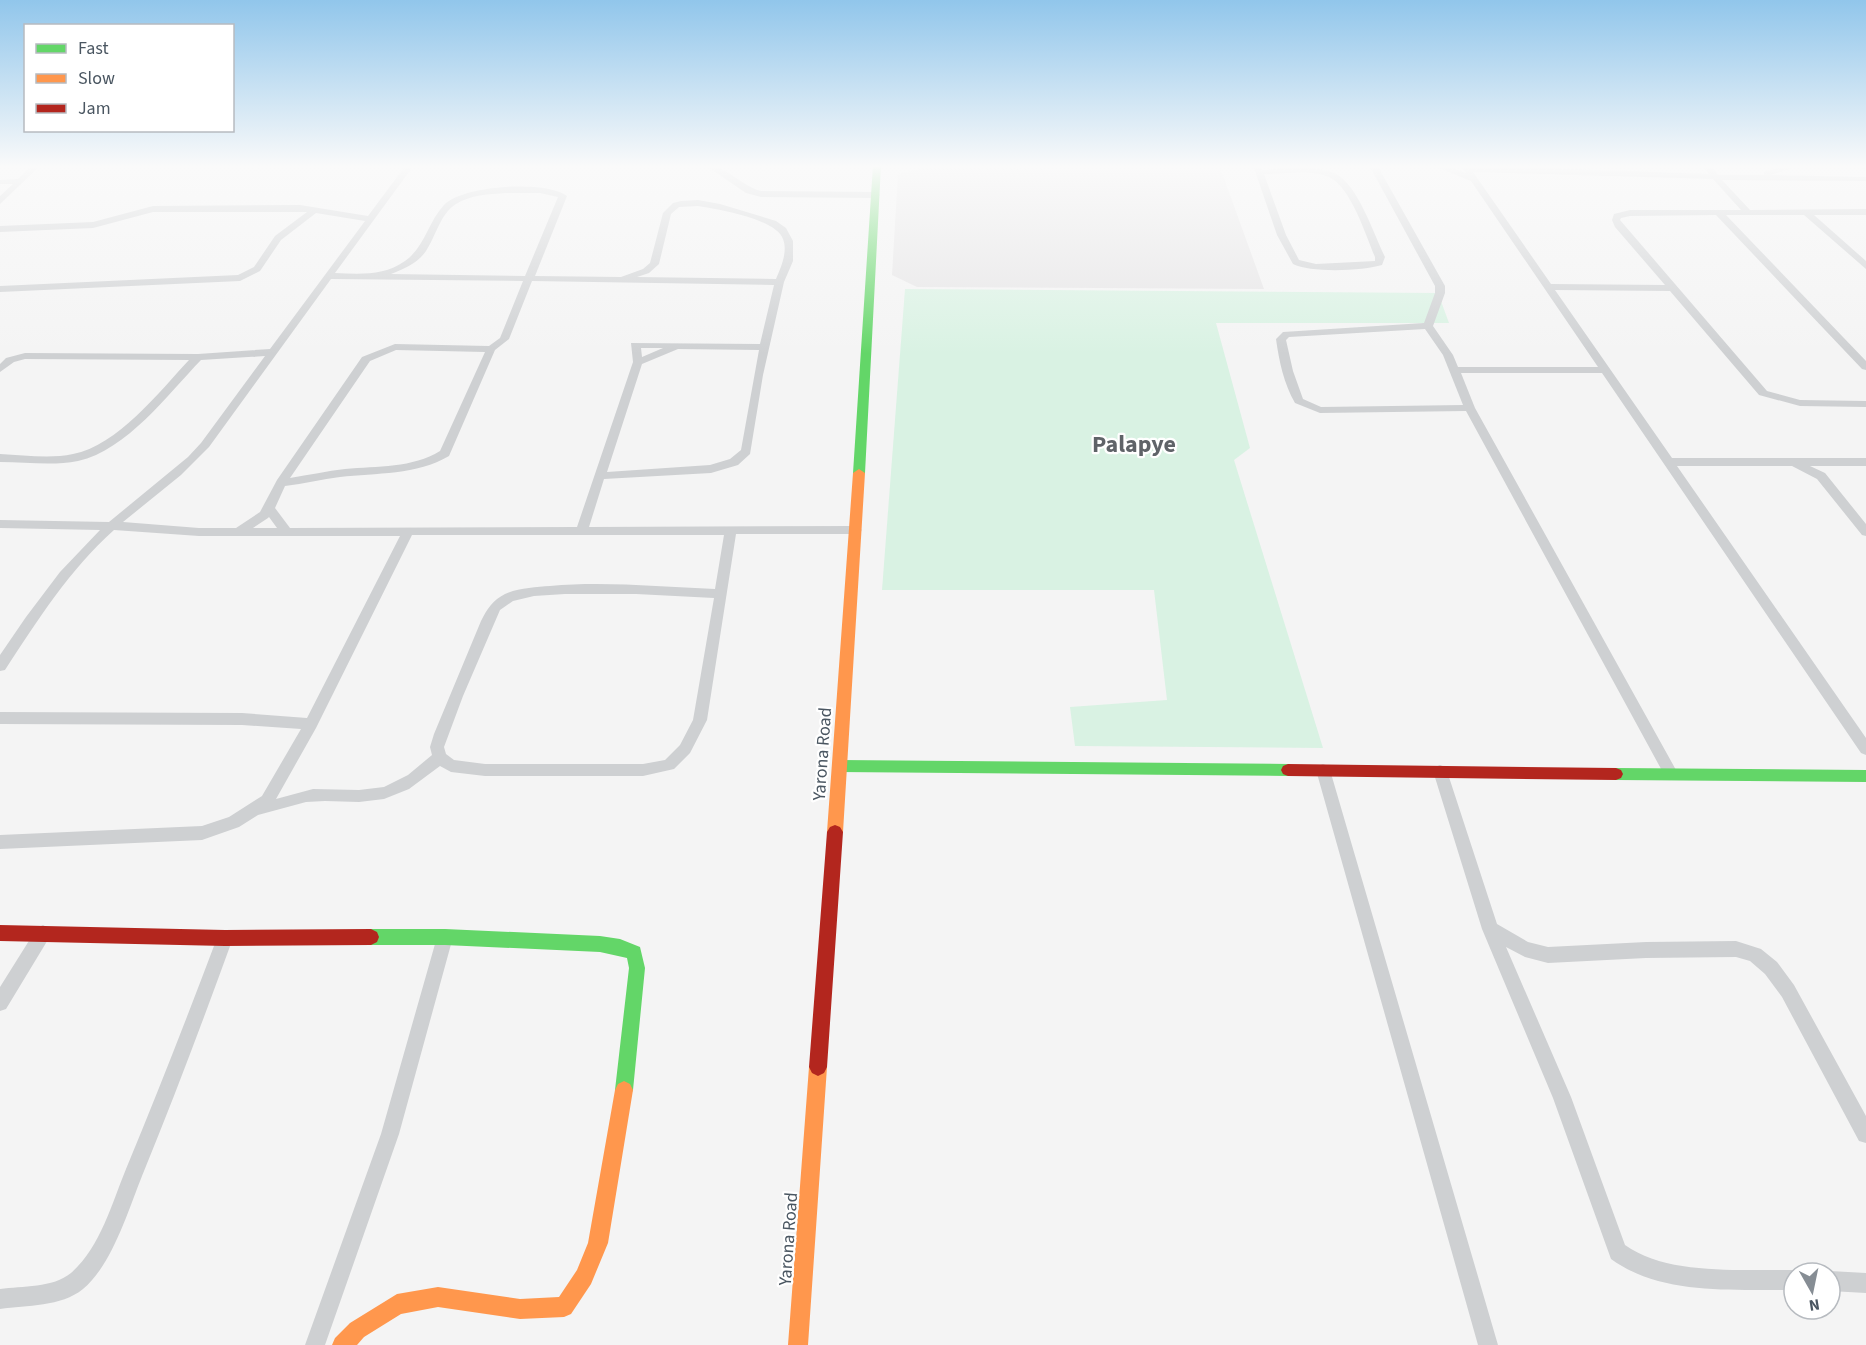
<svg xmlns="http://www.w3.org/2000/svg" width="1866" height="1345" font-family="'Source Sans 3',sans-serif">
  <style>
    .education { fill: #e6e5e6 }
    .green { fill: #d9f2e3 }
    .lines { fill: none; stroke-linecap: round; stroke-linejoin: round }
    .street { fill: #ced0d2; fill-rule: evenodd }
    .fast { fill: #63d668; fill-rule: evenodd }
    .slow { fill: #ff974d; fill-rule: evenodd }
    .jam { fill: #b3261e; fill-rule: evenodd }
    .labels { text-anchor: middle; stroke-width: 4.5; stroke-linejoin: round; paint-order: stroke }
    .street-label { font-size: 18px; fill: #4a5661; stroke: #fff }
    .district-label { font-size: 24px; font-weight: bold; fill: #5f6368; stroke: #fff }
  </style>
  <rect width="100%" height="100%" fill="#f4f4f4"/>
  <!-- education -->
  <path class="education" d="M918,169L1221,170L1264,289L917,287L892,275L898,174Z"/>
  <!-- green -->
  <path class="green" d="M905,289L1438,293L1449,323H1216L1250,448L1234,460L1323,748L1075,746L1070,707L1167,700L1154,590H882Z"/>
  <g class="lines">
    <!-- street -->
    <path class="street" d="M32,165H41L0,204V196L13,184H0V180L18,179Z
      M406,165H414L335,273C360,274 384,276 405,261C425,247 428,222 444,205C463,185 546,180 567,196L535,276L621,277L643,269L650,263L663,213L673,203L681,201L698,200L720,204L776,221L786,228L793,241V261L784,282L763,375L750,454L738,465L711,473L604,479L589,527L856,526L862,530L856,534H736L707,720L690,753L674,769L643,776H485L451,772L440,766L409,789L384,799L359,802L325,801L306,802L258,815L239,827L202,840L0,849V835L202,826L229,817L262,796L301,729L242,725L0,724V712L242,713L307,718L400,536H199L114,530C70,569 37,621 5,670L0,671V655L26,617L60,572L100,530L0,528V520L109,522L188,457L201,443L265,356L201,360C168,394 127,450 78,461C53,466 26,462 0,462V454C24,455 50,459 73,454C117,446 160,391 189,360L25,359L14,362L0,372V364L6,358L25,353L198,354L270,349L365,221L316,213L281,240L260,271L240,281L0,292V286L238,275L254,267L275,236L307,212H153L93,228L0,232V226L93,222L153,206L300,205L368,216ZM506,193H540L558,197L525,276L391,274C404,269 418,263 426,251C436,236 440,214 456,204C470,195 489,194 506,193ZM698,206C718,209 776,219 783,239C788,252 781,267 776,279L637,277L649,273L659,264L671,214L679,207ZM331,279L523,281L500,338L489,346L395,344L362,357L277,480L260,512L236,528H199L123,522L181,475L209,447ZM532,281L774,285L760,344L631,343L633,362L577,527L290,528L275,508L285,486C304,484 322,479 340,477C376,473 417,475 449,456L495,350L509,339ZM641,348H663L642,357ZM678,349L759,350L741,450L730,459L710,465L607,472L642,364ZM396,350L485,352L440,451C413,468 377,466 345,469C327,471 309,475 290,478L370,361ZM269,517L277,528H253L268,518ZM412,535H724L715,589C660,587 605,581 550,586C536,587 518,588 505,594C493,600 487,609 481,621L434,734L430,747L432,755L408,775L384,787L359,790L313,789L276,799L316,728ZM565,594H636L714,598L693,720L680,745L665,760L643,764H485L454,760L446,754L444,747L463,696L500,610L513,601L534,596Z
      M705,165C726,165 741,186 761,191L876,192L880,195L876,198L761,197L746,193Z
      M1253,165H1261L1262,170C1285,169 1315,164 1336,174C1358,185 1374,235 1385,257L1382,265C1363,271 1310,273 1293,264L1277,235ZM1264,174C1284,174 1311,169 1329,177C1351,187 1366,236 1375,257V261L1316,264L1299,260L1286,235Z
      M1369,165H1377L1445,286V293L1433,326L1453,355L1458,367H1598L1471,181L1432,165H1445L1466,173L1460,165L1709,174L1701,165H1710L1718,175H1764V172L1787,165H1801L1771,175L1866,177V181L1722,180L1750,210L1866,209V215H1814L1866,261V269L1804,215H1726L1866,361V370L1862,369L1716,215L1630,216L1621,218L1620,220L1767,391L1800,400L1866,401V407L1800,406L1759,395L1670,291L1555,290L1672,458H1866V466H1810L1825,473L1866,524V536L1862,535L1817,479L1792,466H1677L1866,738V755L1861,753L1602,373H1461L1475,408L1676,770L1678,774L1676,778L1671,780L1666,778L1466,411L1320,413L1295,403C1284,384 1279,361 1276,339L1283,332L1424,323L1435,293V286ZM1473,172L1713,179L1741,210H1630L1614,214L1612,220L1615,227L1665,285L1551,284ZM1425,329L1443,355L1463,405L1321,407L1303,399L1293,371L1286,340L1289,337Z
      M1854,165H1866V169L1855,167Z
      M1323,764L1328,766L1330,770L1498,1345H1478L1316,770L1318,766Z
      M1440,765L1445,767L1447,771L1497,924L1528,942L1548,947L1646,942L1736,941L1761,949L1777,962L1794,985L1866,1116V1143L1859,1141L1782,997L1765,974L1750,961L1736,957L1646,958L1548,963L1525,957L1506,947L1571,1097L1625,1245C1668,1276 1743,1269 1794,1270L1801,1273H1794V1290C1734,1289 1662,1296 1611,1259L1553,1098L1482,929L1433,771L1435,767Z
      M43,925L49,928L51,933L49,938L6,1009L0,1011V987L37,928Z
      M445,929L451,932L453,937L399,1134L325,1345H305L381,1134L437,937L439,932Z
      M225,930L231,933L233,938C204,1018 174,1098 142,1176C128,1211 112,1265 83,1289C61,1307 27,1305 0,1309V1289C22,1286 53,1288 71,1273C100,1248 112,1203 126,1169C158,1092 188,1015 217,938L219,933Z
      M1830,1271L1866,1273V1293L1830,1291V1273H1825Z"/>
    <!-- fast -->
    <path class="fast" d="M873,165H881L865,473L859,477L853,473Z
      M839,760L1288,764L1293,766L1295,770L1293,774L1288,776L839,772L834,770L832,766L834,762Z
      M1616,768L1866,770V782L1616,780L1611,778L1609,774L1611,770Z
      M371,929H445L600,936L620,939L640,947L645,968L633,1090L630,1096L624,1099L618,1096L615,1090L629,968L627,958L600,952L445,945H371L365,942L363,937L365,932Z"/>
    <!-- slow -->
    <path class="slow" d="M859,469L865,473L843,832L840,837L835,839L830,837L827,832L853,473Z
      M818,1058L824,1061L827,1067L808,1345H788L809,1067L812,1061Z
      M624,1081L630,1084L633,1090L608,1243L591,1284L571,1314L564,1317L520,1319L438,1307L401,1314L364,1337L357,1345H332L335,1338L350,1323L397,1294L438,1287L520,1299L559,1297L577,1270L588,1243L615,1090L618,1084Z"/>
    <!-- jam -->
    <path class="jam" d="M1288,764L1616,768L1621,770L1623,774L1621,778L1616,780L1288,776L1283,774L1281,770L1283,766Z
      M835,825L840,827L843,832L827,1067L824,1073L818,1076L812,1073L809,1067L827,832L830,827Z
      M0,925L225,930L371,929L377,932L379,937L377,942L371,945L225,946L0,941Z"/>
  </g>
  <!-- sky -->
  <linearGradient id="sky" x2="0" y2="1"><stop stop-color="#91c6eb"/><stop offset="0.47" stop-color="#fafafa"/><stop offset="1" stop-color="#fafafa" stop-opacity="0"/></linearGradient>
  <rect width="1866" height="354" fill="url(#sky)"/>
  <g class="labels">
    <!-- street labels -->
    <g class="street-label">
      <text transform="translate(822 754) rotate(-86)" y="6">Yarona Road</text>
      <text transform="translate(788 1239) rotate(-86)" y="6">Yarona Road</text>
    </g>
    <!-- district labels -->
    <g class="district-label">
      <text x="1134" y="452">Palapye</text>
    </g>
  </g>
  <!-- legend -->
  <rect x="24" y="24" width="210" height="108" fill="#ffffff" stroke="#b7bbc0" stroke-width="1.5"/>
  <rect x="36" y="44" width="30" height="9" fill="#63d668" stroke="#b7bbc0" stroke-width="1.5"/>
  <text x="78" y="54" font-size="18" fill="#4a5661">Fast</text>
  <rect x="36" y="74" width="30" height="9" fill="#ff974d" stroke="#b7bbc0" stroke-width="1.5"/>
  <text x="78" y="84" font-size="18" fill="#4a5661">Slow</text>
  <rect x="36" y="104" width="30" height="9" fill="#b3261e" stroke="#b7bbc0" stroke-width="1.5"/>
  <text x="78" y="114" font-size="18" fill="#4a5661">Jam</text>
  <!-- north arrow -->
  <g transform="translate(1812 1291) rotate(171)"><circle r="28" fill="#ffffff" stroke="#b7bbc0" stroke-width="1.5"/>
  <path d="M0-4.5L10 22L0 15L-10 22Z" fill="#868d94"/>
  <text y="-9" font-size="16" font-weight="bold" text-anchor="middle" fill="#4a5661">N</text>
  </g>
</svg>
